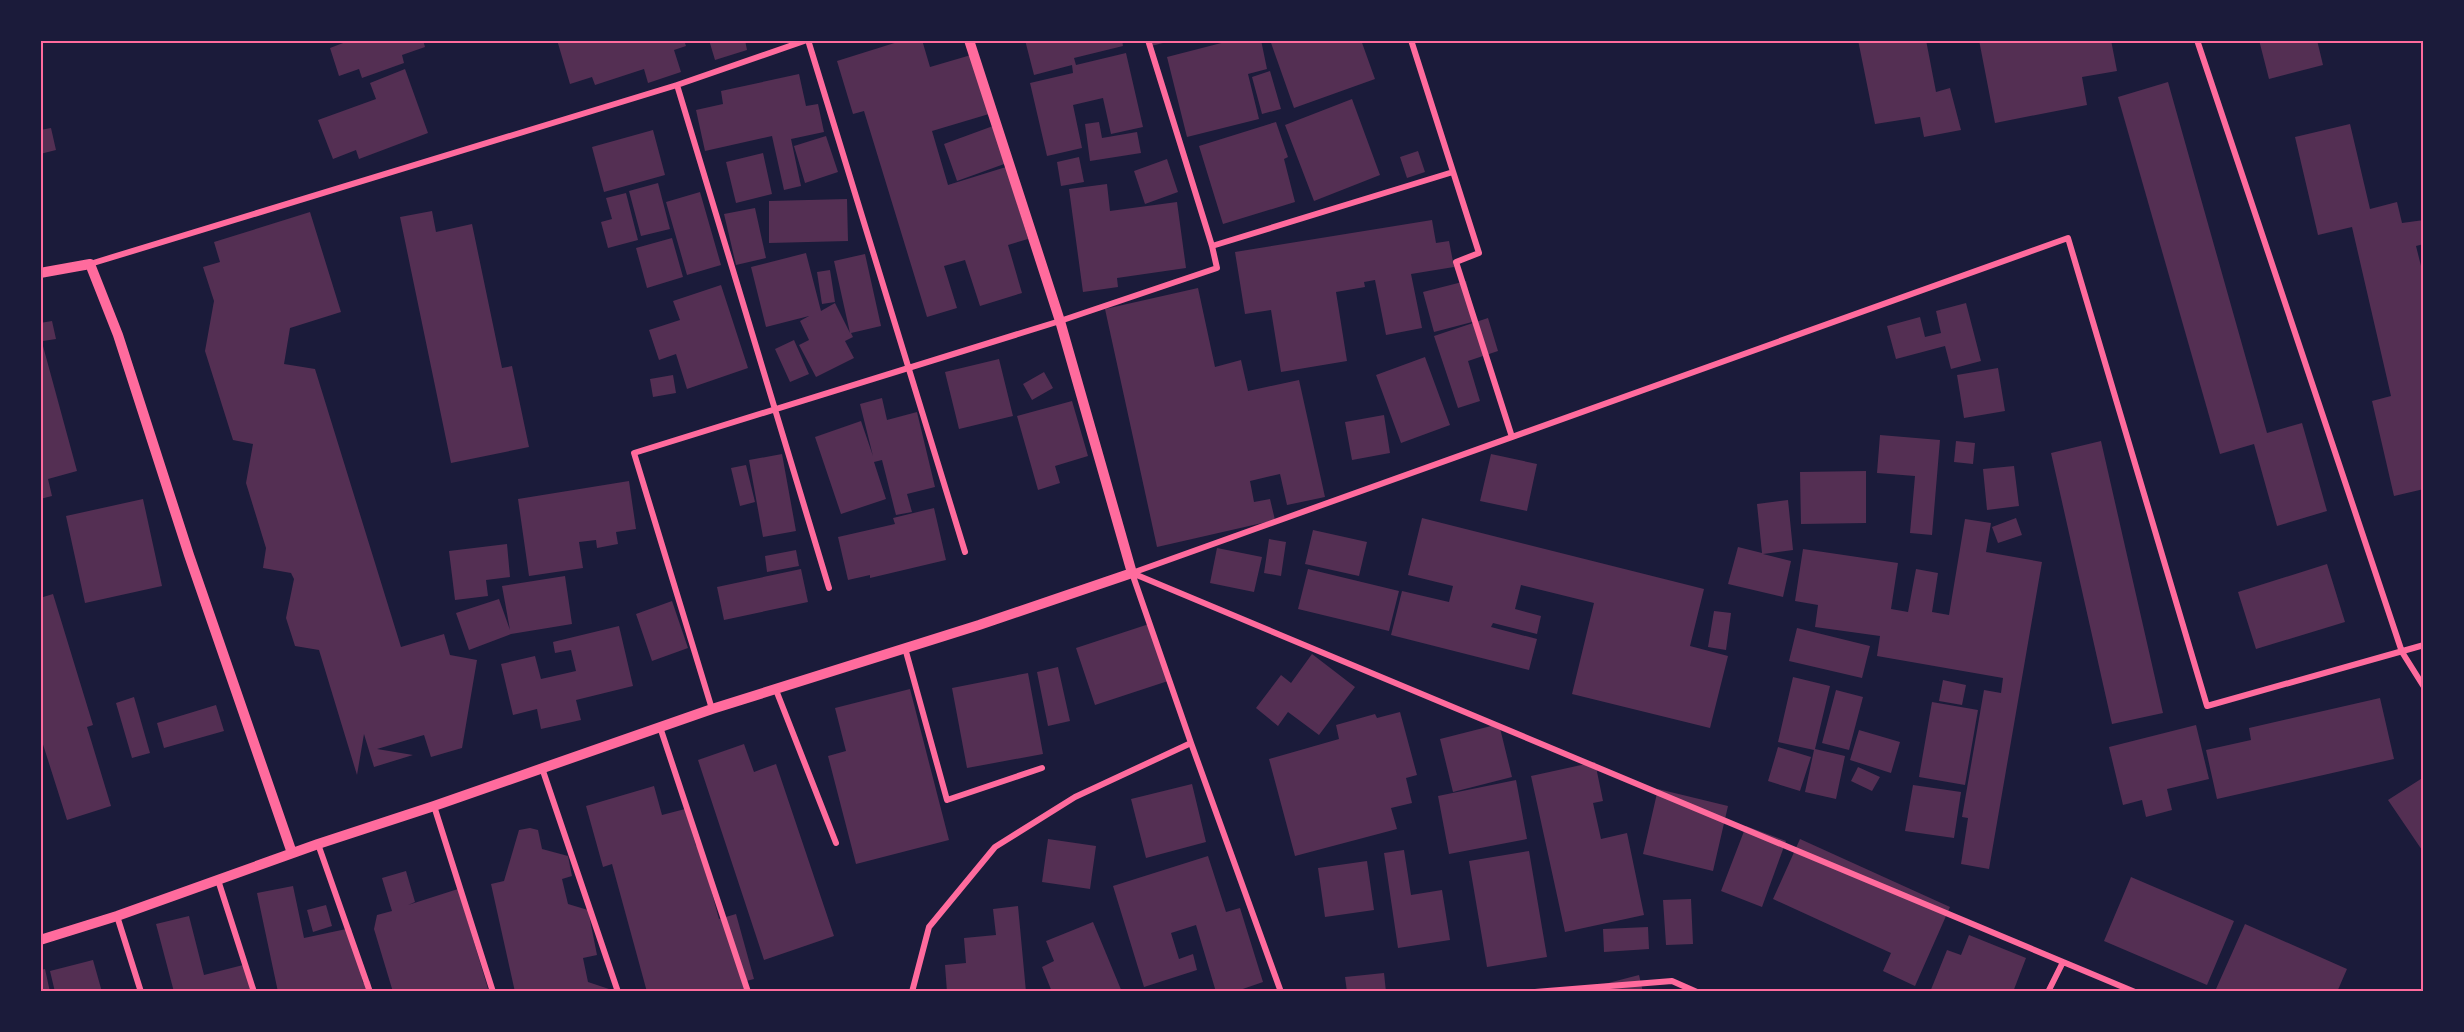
<svg xmlns="http://www.w3.org/2000/svg" width="2464" height="1032" font-family="'Golos Text',sans-serif">
  <style>
    .building { fill: #542f53 }
    .lines { fill: none; stroke-linecap: round; stroke-linejoin: round }
    .minor { stroke: #ff6b9d; stroke-width: 6 }
    .tertiary { stroke: #ff6b9d; stroke-width: 10 }
    .neatline { fill: none; stroke: #ff6b9d; stroke-width: 2 }
  </style>
  <rect width="100%" height="100%" fill="#1b1b3a"/>
  <!-- building -->
  <path class="building" d="M351,40H423L425,47L402,55L404,63L362,78L359,69L339,76L330,48Z
    M557,40H684L686,46L674,50L681,72L648,83L644,69L595,85L592,77L570,84Z
    M709,40H745L747,50L715,60Z
    M904,40H922L930,67L971,55L989,114L932,131L948,185L1006,167L1028,239L1008,245L1022,293L980,306L965,260L944,266L957,308L927,317L864,111L853,114L837,61Z
    M1025,40H1122L1123,46L1074,58L1076,65L1126,53L1143,127L1111,134L1103,98L1073,105L1082,148L1047,156L1030,83L1073,73L1072,65L1034,75Z
    M1149,40H1171V41L1151,46Z
    M1233,40H1261L1267,69L1248,74L1259,119L1187,137L1167,57Z
    M1270,40H1361L1375,79L1294,108Z
    M1858,40H1926L1936,92L1950,88L1961,130L1924,137L1920,117L1875,124Z
    M1979,40H2111L2117,71L2082,77L2087,105L1995,123Z
    M2259,40H2317L2323,65L2269,79Z
    M405,69L428,133L359,159L356,150L333,159L318,120L376,99L370,83Z
    M1270,71L1281,109L1262,114L1252,77Z
    M799,74L806,106L818,104L824,132L791,139L801,186L784,190L772,136L705,151L696,110L723,104L721,91Z
    M2168,82L2267,433L2302,423L2327,511L2277,526L2254,444L2220,454L2118,97Z
    M1352,99L1380,175L1314,201L1285,125Z
    M1099,122L1102,138L1137,132L1141,153L1090,161L1085,124Z
    M1276,122L1288,157L1284,159L1295,202L1223,224L1199,146Z
    M2350,124L2370,209L2397,202L2402,223L2424,220V244L2416,246L2424,278V489L2394,496L2372,401L2391,396L2352,227L2318,235L2295,137Z
    M993,126L1007,163L957,181L944,144Z
    M51,128L56,150L40,154V130Z
    M653,130L665,175L604,192L592,147Z
    M826,136L838,172L805,183L794,146Z
    M1418,151L1425,172L1407,178L1400,157Z
    M763,153L772,194L736,203L726,162Z
    M1079,157L1084,182L1061,186L1057,162Z
    M1167,159L1178,192L1145,204L1134,171Z
    M658,183L670,229L641,236L629,191Z
    M1107,184L1110,211L1177,202L1186,268L1117,278L1118,287L1083,292L1069,189Z
    M700,192L721,265L687,275L666,202Z
    M626,193L638,240L608,248L601,222L612,219L606,198Z
    M847,199L848,241L769,243V201Z
    M755,208L766,258L736,265L724,214Z
    M432,211L436,232L472,224L502,368L512,366L529,447L451,463L400,217Z
    M310,212L341,312L290,328L284,364L315,369L401,647L444,634L450,655L477,660L462,748L431,757L424,735L377,749L413,755L374,767L364,734L357,775L319,650L295,646L286,618L294,579L291,573L263,568L266,548L246,483L253,444L233,440L205,351L214,301L203,267L220,262L214,242Z
    M1432,220L1436,243L1449,241L1454,267L1411,274L1422,328L1386,335L1375,280L1364,282L1365,287L1336,292L1347,361L1281,372L1271,310L1245,314L1235,252Z
    M672,238L683,277L647,288L636,248Z
    M806,253L821,311L835,303L850,333L834,261L865,254L881,326L851,333L853,337L845,341L854,358L816,377L799,345L809,340L800,321L809,316L766,327L751,267Z
    M830,270L835,302L822,304L817,272Z
    M1466,281L1476,321L1434,332L1423,292Z
    M721,285L748,368L687,389L676,354L659,360L649,330L680,320L673,301Z
    M1198,288L1215,367L1241,360L1248,391L1299,380L1325,497L1287,505L1280,474L1250,481L1254,502L1270,499L1275,520L1157,547L1105,309Z
    M1966,303L1981,361L1951,369L1945,346L1896,359L1887,326L1920,317L1925,337L1941,333L1936,311Z
    M1488,318L1498,351L1468,361L1480,401L1458,408L1434,336Z
    M52,321L56,339L43,341L40,323Z
    M40,335L77,471L48,479L52,496L40,499Z
    M794,340L809,374L790,382L775,349Z
    M1425,357L1450,425L1401,443L1376,375Z
    M999,359L1013,416L959,429L945,372Z
    M1998,368L2005,411L1964,418L1957,375Z
    M1044,372L1053,388L1032,400L1023,384Z
    M673,375L676,393L653,397L650,379Z
    M882,398L887,420L917,412L935,487L907,494L912,512L896,515L882,460L874,462L886,499L841,514L815,437L861,421L873,456L860,404Z
    M1072,401L1088,456L1055,466L1060,483L1038,490L1017,416Z
    M1384,415L1390,453L1352,460L1345,422Z
    M1880,435L1940,440L1932,535L1910,533L1915,476L1877,473Z
    M1956,441L1975,443L1973,464L1954,462Z
    M2101,441L2163,713L2112,724L2051,453Z
    M782,454L796,531L763,537L749,460Z
    M1491,454L1537,464L1527,511L1480,501Z
    M746,465L755,502L740,506L731,468Z
    M2014,466L2019,506L1987,510L1983,469Z
    M1866,471V523L1801,524L1800,472Z
    M629,481L636,529L616,532L618,544L597,548L596,540L579,542L583,568L529,576L518,499Z
    M143,499L162,586L85,603L66,516Z
    M1788,500L1793,550L1763,554L1791,561L1783,597L1728,584L1738,547L1762,553L1757,504Z
    M934,508L946,560L870,578V575L848,580L838,537L895,524L893,518Z
    M1422,518L1704,589L1690,646L1728,656L1710,728L1572,694L1594,603L1521,585L1515,609L1541,616L1537,634L1493,623L1491,627L1537,639L1529,670L1391,635L1402,591L1449,602L1453,586L1408,575Z
    M2016,518L2022,535L1998,543L1992,527Z
    M1965,519L1991,523L1986,552L2042,562L1989,869L1961,864L1968,818L1962,817L1984,690L2001,693L2003,678L1877,656L1880,636L1815,627L1818,605L1795,601L1803,549L1898,563L1891,609L1908,612L1916,569L1938,573L1932,612L1949,615Z
    M1313,530L1367,542L1359,576L1305,564Z
    M1269,539L1286,542L1281,576L1264,573Z
    M507,544L510,577L486,580L488,596L455,600L449,551Z
    M1217,548L1262,557L1254,592L1210,583Z
    M796,550L799,566L767,572L765,556Z
    M2327,564L2345,622L2256,649L2238,592Z
    M801,569L808,602L724,620L717,587Z
    M1308,569L1399,591L1389,631L1298,609Z
    M565,576L572,624L511,634L469,650L456,613L499,599L510,630L502,586Z
    M53,594L93,725L87,727L111,806L67,820L40,735V598Z
    M672,601L688,648L652,661L636,614Z
    M1714,611L1731,613L1726,650L1708,647Z
    M1149,624L1168,681L1095,705L1076,648Z
    M619,626L633,686L576,700L581,720L541,729L537,709L513,715L501,664L535,656L541,679L576,671L571,650L555,653L553,642Z
    M1797,628L1870,646L1862,678L1789,661Z
    M1312,654L1355,687L1319,735L1288,712L1278,726L1256,708L1281,675L1291,683Z
    M1058,667L1070,721L1048,726L1037,672Z
    M1028,673L1043,754L967,768L952,688Z
    M1793,677L1830,686L1815,749L1845,756L1836,799L1805,792L1814,750L1778,742Z
    M1943,680L1966,685L1962,705L1939,701Z
    M910,689L949,840L856,864L828,756L846,751L835,708Z
    M1836,690L1863,697L1849,750L1822,743Z
    M134,697L150,753L132,758L116,703Z
    M2380,698L2394,759L2217,799L2206,750L2251,740L2249,728Z
    M1932,702L1978,710L1965,785L1919,777Z
    M216,705L224,731L164,748L157,723Z
    M1400,712L1417,775L1406,778L1412,803L1391,808L1397,829L1295,856L1269,759L1339,739L1336,725L1375,714L1377,718Z
    M1499,724L1512,777L1453,792L1440,739Z
    M2196,725L2209,779L2167,789L2172,810L2146,817L2142,800L2123,805L2109,747Z
    M1859,730L1900,742L1891,773L1850,760Z
    M744,744L754,772L776,764L834,936L764,960L698,760Z
    M1778,747L1811,757L1800,791L1768,781Z
    M1595,762L1603,801L1593,803L1601,839L1627,833L1644,915L1565,932L1531,776Z
    M1858,767L1880,777L1872,791L1851,781Z
    M2424,777V853L2388,800Z
    M1516,780L1527,839L1449,854L1438,796Z
    M1192,784L1206,842L1146,858L1131,799Z
    M1913,785L1961,792L1954,838L1905,831Z
    M654,786L662,815L685,809L696,846L699,845L719,919L736,914L754,979L742,982L745,992H647L612,864L603,867L586,806Z
    M1658,789L1728,806L1713,871L1643,854Z
    M1746,826L1786,841L1762,907L1721,891Z
    M530,828L538,830L542,849L568,856L572,876L562,879L568,904L588,910L597,955L583,958L588,982L618,992H515L491,884L504,881L519,830Z
    M1048,839L1096,846L1090,889L1042,882Z
    M1800,839L1950,907L1915,986L1883,971L1891,953L1773,899Z
    M1404,850L1411,895L1442,890L1450,940L1398,948L1384,853Z
    M1529,851L1547,957L1487,967L1469,861Z
    M1208,856L1226,912L1240,908L1263,982L1234,992H1216L1196,925L1171,933L1179,959L1193,954L1197,970L1144,987L1113,886Z
    M1367,861L1374,910L1325,917L1318,868Z
    M406,871L415,902L408,905L458,889L489,992H393L374,929L377,915L392,911L382,878Z
    M2131,877L2234,921L2207,985L2104,941Z
    M293,886L304,938L351,928L363,983L370,981L372,992H278L257,893Z
    M1691,899L1693,944L1666,945L1663,900Z
    M326,905L332,926L313,932L307,910Z
    M1018,906L1026,992H947L945,965L966,963L964,938L996,935L993,909Z
    M189,916L204,975L247,964L254,992H174L156,924Z
    M1093,922L1122,992H1052L1042,967L1054,961L1046,941Z
    M2245,924L2347,969L2337,992H2221L2216,989Z
    M1648,927L1649,949L1604,952L1603,929Z
    M1969,935L2026,958L2013,992H1930L1947,950L1961,955Z
    M93,960L102,992H55L50,971Z
    M45,969L50,992H40V970Z
    M1384,973L1386,992H1347L1345,977Z
    M1639,975L1643,992H1585V989Z"/>
  <g class="lines">
    <!-- minor -->
    <path class="minor" d="M807,40L677,85L829,588
      M808,40L965,552
      M1148,40L1212,246L1453,172
      M1411,40L1479,253L1456,262L1512,437
      M2197,40L2402,652L2424,687
      M90,264L677,85
      M1132,573L2068,238L2207,706L2424,645
      M1132,573L2135,992
      M905,648L947,800L1042,768
      M776,690L836,843
      M712,709L634,453L1060,321L1217,268L1212,246
      M660,727L748,992
      M1191,743L1281,992
      M542,768L618,992
      M434,806L493,992
      M318,844L370,992
      M218,880L254,992
      M117,916L141,992
      M912,992L929,927L995,847L1075,797L1191,743L1132,573
      M1535,992L1672,981L1697,992
      M2048,992L2063,962"/>
    <!-- tertiary -->
    <path class="tertiary" d="M40,273L90,264L118,335L189,555L292,853
      M40,940L117,916L318,844L434,806L712,709L979,625L1132,573L1060,321L969,40"/>
  </g>
  <!-- border -->
  <rect width="2464" height="1032" fill="none" stroke="#1b1b3a" stroke-width="84"/>
  <rect x="42" y="42" width="2380" height="948" class="neatline"/>
</svg>
